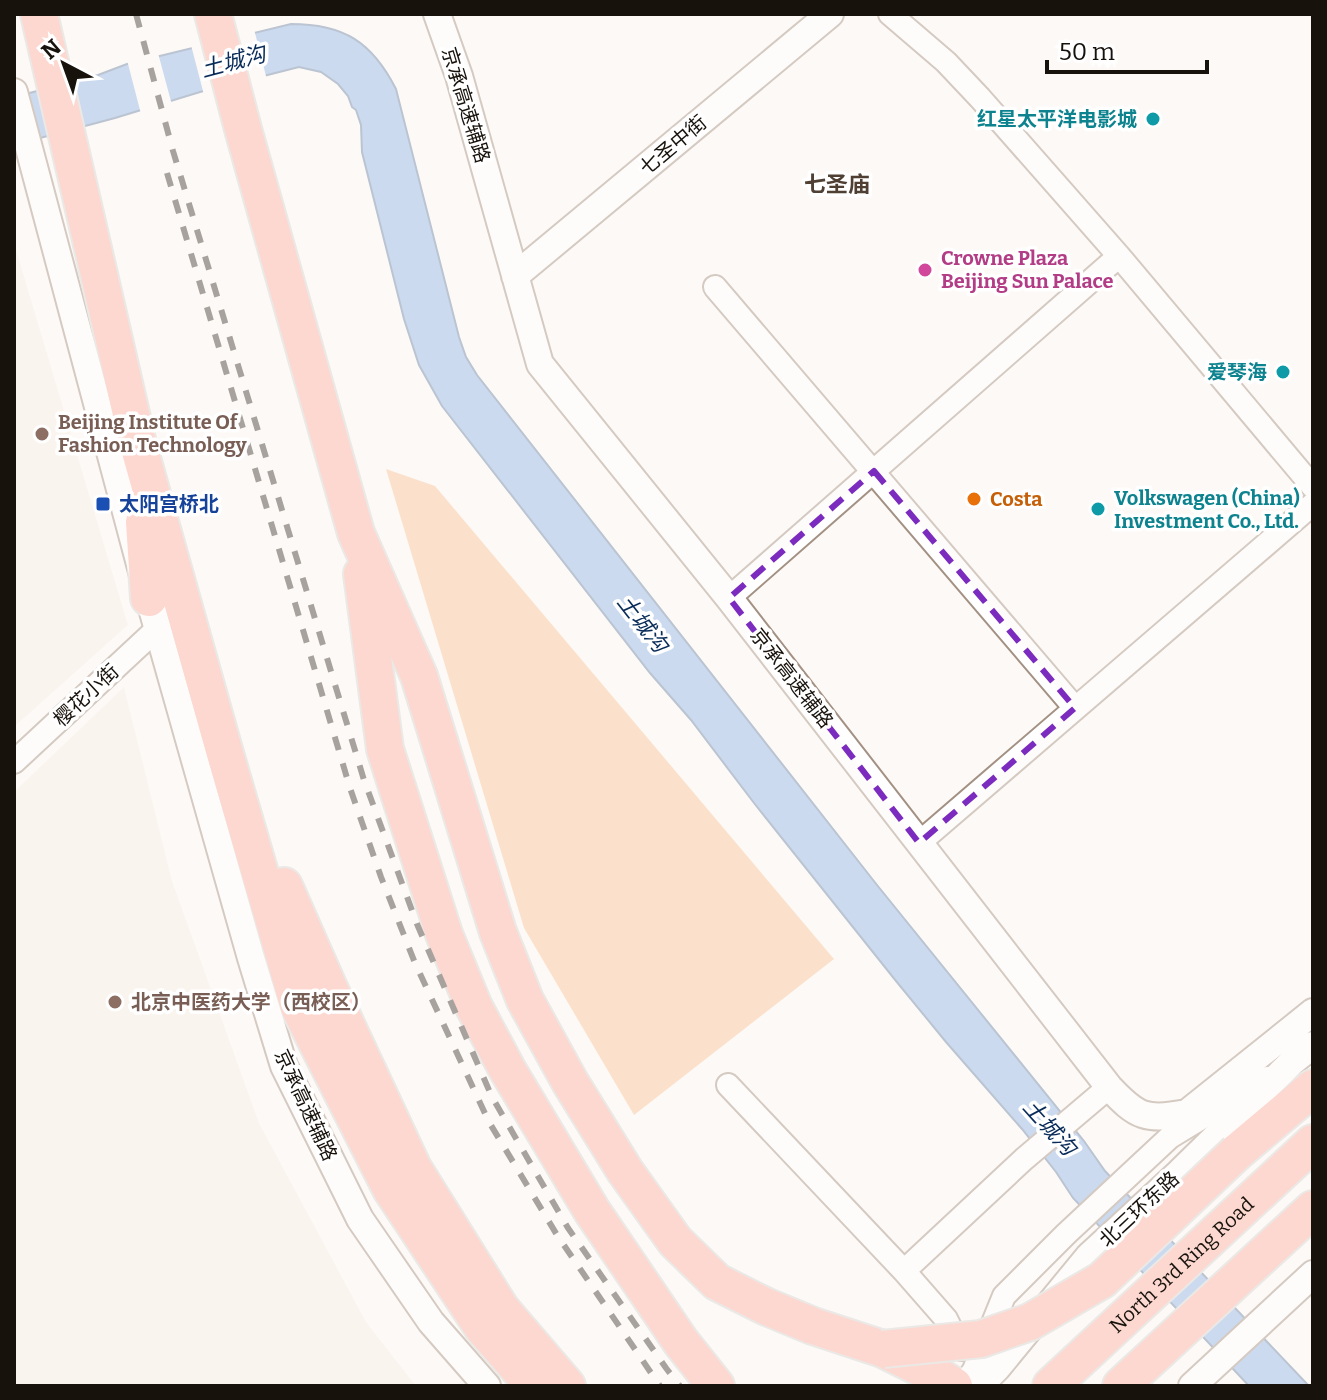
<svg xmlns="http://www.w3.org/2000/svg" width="1327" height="1400" font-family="Bitter,'Noto Sans SC',serif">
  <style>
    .built { fill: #f7ede5 }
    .green { fill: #f8c499 }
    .water { fill: #8fb3e6; stroke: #6b83a5; stroke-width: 2 }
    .pier { fill: #fdf9f6 }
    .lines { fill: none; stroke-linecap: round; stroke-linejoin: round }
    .minor-casing { stroke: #a39183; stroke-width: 26 }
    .tertiary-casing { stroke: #a39183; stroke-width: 30 }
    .trunk-casing { stroke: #d5d4d3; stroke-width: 40 }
    .minor { stroke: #fff; stroke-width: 22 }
    .tertiary { stroke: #fff; stroke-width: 26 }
    .trunk { stroke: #fbb0a2; stroke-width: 36 }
    .rail { stroke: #3f3933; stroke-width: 6; stroke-dasharray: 14 14; stroke-linecap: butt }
    .trunk-bridge-casing { stroke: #d5d4d3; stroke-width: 40; stroke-linecap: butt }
    .trunk-bridge { stroke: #fbb0a2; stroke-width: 36 }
    .marked { fill: none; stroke: #7b2cbf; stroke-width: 6; stroke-dasharray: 16 10; stroke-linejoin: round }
    .culture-dot { fill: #0f9aa8; stroke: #fff; stroke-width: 3 }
    .hotel-dot { fill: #d1479c; stroke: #fff; stroke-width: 3 }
    .education-dot { fill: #8d6e63; stroke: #fff; stroke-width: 3 }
    .food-dot { fill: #e8710a; stroke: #fff; stroke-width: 3 }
    .transit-dot { fill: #1a4fb4; stroke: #fff; stroke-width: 3 }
    .labels { text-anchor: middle; stroke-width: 7; stroke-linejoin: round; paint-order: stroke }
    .street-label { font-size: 20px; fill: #18120c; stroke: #fff }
    .culture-label { font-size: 20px; font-weight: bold; fill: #0d838f; stroke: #fff; text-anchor: end }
    .hotel-label { font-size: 20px; font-weight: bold; fill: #b23c85; stroke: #fff; text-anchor: start }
    .education-label { font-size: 20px; font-weight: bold; fill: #785e54; stroke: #fff; text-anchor: start }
    .food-label { font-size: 20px; font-weight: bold; fill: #c56008; stroke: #fff; text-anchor: start }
    .transit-label { font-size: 20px; font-weight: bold; fill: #164399; stroke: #fff; text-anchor: start }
    .water-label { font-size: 22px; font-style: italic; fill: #082b58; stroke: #fff }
    .neighbourhood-label { font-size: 22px; font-weight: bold; fill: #504034; stroke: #fff }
  </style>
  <rect width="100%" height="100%" fill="#fdf9f6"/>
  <!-- built -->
  <path class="built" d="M14,243L128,625L14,727Z
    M124,687L172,881L259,1123L366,1322L416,1386H14V792Z"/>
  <!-- green -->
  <path class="green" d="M386,469L435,486L834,959L634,1115L524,928Z"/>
  <!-- water -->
  <path class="water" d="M291,24C344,24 372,42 396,89L459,337L466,357L477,375L877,885L1084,1141L1105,1171L1309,1386H1249L1073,1198L1056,1172L1022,1129L946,1042L896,981L754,803L691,720L650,673L442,406L419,365L404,319L362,152L361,125L356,110L352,107L348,96L338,84L321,72L299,67L200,92L115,118L14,145V97L98,75L127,64Z"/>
  <!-- pier -->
  <path class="pier" d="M254,29L267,80L204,95L191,45Z
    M158,53L172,105L141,114L127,60Z"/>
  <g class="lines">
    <defs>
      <path id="minor" d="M890,14L946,62L980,98L1119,256L1313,487
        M715,287L1075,708
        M729,598L1119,256
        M14,762L158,628
        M919,843L1313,504
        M728,1085L904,1271L946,1319L961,1349
        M904,1271L1024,1159L1109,1087
        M963,1386L974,1370L1004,1296L1066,1234L1170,1137L1267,1078"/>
      <path id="tertiary" d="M437,14L459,76L540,364L729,598L1109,1087C1137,1117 1146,1121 1187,1113L1313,1012
        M14,92L149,598L251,958L284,1066L360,1219L431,1322L487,1386
        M515,276L830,14
        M979,1386L997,1368L1089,1256L1179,1173L1293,1061L1313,1045
        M1192,1386L1313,1274"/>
      <g id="trunk">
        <path d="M39,14L138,444L224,750L299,1007L391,1189L483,1328L534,1386"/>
        <path d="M213,14L243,129L356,533L419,676L498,932L525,1000L570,1082L625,1171L675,1241L717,1282L767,1307L813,1326L883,1349L943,1379L954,1386"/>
        <path d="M144,522L149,598"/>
        <path d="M362,574L385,749L444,934L474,1007L507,1069L592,1211L681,1342L716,1386"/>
        <path d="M284,886L329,988L413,1168L501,1309L567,1386"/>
        <path d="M1237,1152L1313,1088"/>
        <path id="s1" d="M1051,1386L1313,1143"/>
        <path d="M1121,1386L1313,1209"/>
      </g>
    </defs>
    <!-- minor casing -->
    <use href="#minor" class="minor-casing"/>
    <!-- tertiary casing -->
    <use href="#tertiary" class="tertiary-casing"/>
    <!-- trunk casing -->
    <use href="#trunk" class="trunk-casing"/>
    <!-- minor -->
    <use href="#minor" class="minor"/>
    <!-- tertiary -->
    <use href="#tertiary" class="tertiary"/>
    <!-- trunk -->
    <use href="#trunk" class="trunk"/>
    <!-- rail -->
    <path class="rail" d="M136,14L173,151L364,780L417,924L492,1097L568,1228L666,1368L680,1386
      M167,173L350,788L381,877L415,963L489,1122L557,1235L660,1386"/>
    <defs>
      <path id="trunk-bridge" d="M883,1349L981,1339L1030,1322L1102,1280L1237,1152"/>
    </defs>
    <!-- trunk-bridge casing -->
    <use href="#trunk-bridge" class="trunk-bridge-casing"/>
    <!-- trunk-bridge -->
    <use href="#trunk-bridge" class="trunk-bridge"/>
  </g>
  <!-- marked area -->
  <path d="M0 0H1327V1400H0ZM874,471L1075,708L919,843L729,598Z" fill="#fdf9f6" fill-opacity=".55" fill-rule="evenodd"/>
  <path class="marked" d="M874,471L1075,708L919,843L729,598Z"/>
  <!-- markers -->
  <g class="culture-dot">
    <circle cx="1153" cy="119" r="8"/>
    <circle cx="1283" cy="372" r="8"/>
    <circle cx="1098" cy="509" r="8"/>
  </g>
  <circle class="hotel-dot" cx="925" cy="270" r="8"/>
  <g class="education-dot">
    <circle cx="42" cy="434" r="8"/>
    <circle cx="115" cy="1002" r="8"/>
  </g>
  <circle class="food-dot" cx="974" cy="499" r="8"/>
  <rect class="transit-dot" x="95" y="496" width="16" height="16" rx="4"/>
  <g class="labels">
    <!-- street labels -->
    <g class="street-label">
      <text transform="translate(466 105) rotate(73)" y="7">京承高速辅路</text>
      <text transform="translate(673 145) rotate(-40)" y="7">七圣中街</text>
      <text transform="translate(792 678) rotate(52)" y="7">京承高速辅路</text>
      <text transform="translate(86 695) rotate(-43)" y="7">樱花小街</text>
      <text transform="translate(306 1105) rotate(65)" y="7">京承高速辅路</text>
      <text transform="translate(1139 1209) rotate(-43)" y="7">北三环东路</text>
      <text dy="7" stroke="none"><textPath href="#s1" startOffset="178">North 3rd Ring Road</textPath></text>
    </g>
    <!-- culture labels -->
    <g class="culture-label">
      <text x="1137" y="126">红星太平洋电影城</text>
      <text x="1267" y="379">爱琴海</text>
      <text x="1114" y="505" text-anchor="start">Volkswagen (China)<tspan x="1114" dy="23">Investment Co., Ltd.</tspan></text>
    </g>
    <!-- hotel labels -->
    <g class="hotel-label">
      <text x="941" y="265">Crowne Plaza<tspan x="941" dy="23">Beijing Sun Palace</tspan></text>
    </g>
    <!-- education labels -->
    <g class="education-label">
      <text x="58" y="429">Beijing Institute Of<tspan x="58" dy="23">Fashion Technology</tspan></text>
      <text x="131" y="1009">北京中医药大学（西校区）</text>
    </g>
    <!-- food labels -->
    <g class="food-label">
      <text x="990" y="506">Costa</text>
    </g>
    <!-- transit labels -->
    <g class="transit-label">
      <text x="119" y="511">太阳宫桥北</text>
    </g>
    <!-- water labels -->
    <g class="water-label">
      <text transform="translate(233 61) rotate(-15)" y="8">土城沟</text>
      <text transform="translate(643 623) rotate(52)" y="8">土城沟</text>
      <text transform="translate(1050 1127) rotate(48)" y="8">土城沟</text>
    </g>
    <!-- neighbourhood labels -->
    <g class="neighbourhood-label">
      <text x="837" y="192">七圣庙</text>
    </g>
  </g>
  <!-- border -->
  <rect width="1327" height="1400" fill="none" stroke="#18120c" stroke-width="32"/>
  <!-- north arrow -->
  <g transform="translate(64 64) rotate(319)" stroke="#ffffff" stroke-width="6" paint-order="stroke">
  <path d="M0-6L14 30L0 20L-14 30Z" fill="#18120c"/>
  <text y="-12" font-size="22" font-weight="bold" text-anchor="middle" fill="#18120c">N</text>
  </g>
  <!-- scale -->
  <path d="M1047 60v12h160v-12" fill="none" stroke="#18120c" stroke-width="4"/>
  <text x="1059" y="60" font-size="24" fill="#18120c" stroke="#ffffff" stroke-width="6" paint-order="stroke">50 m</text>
</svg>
